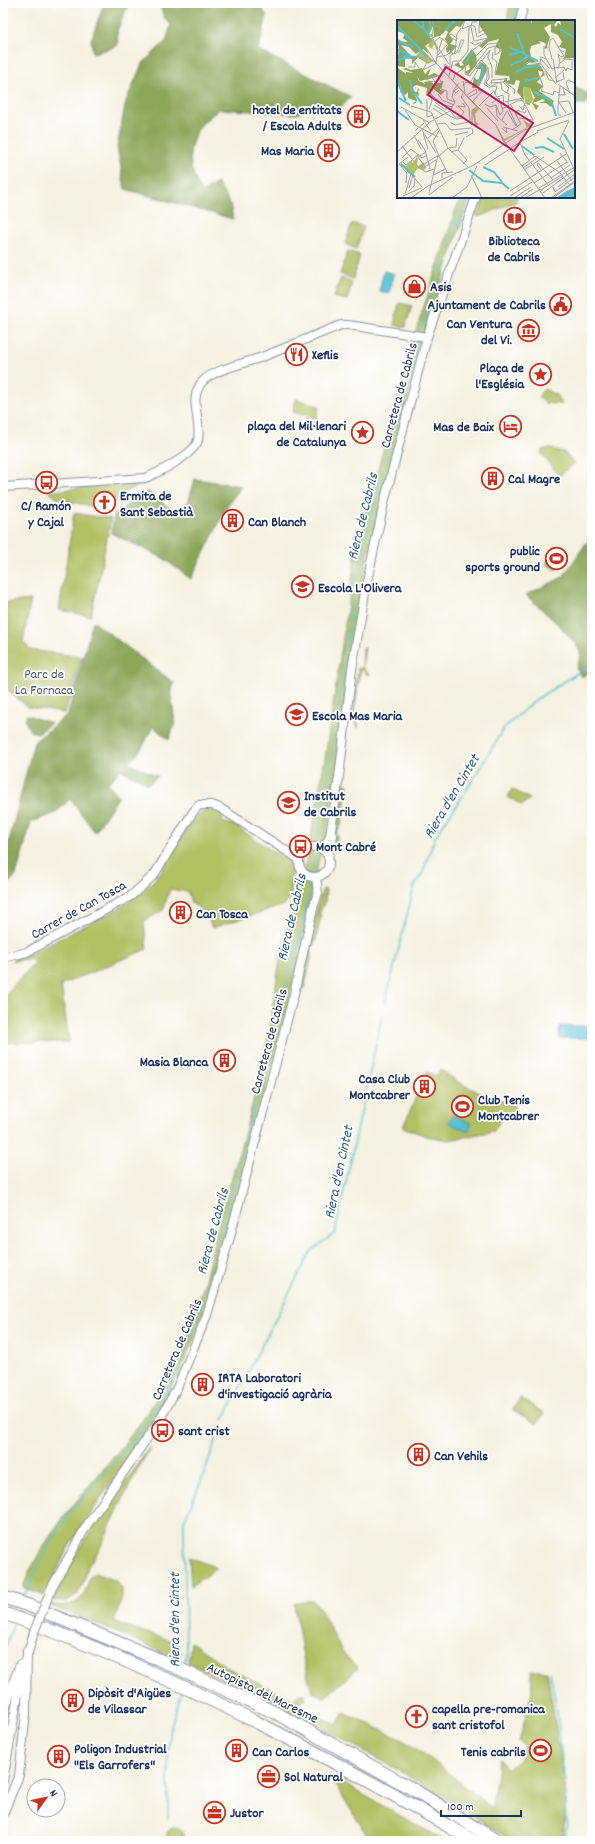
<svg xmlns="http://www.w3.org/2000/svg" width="595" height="1844" font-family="Dekko,sans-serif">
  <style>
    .green { fill: #b1c063; stroke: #667860 }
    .forest { fill: #8ca659; stroke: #546a5c }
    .water { fill: #56c1d0; stroke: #387897 }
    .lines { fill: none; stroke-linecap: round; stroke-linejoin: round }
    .stream { stroke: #56c1d0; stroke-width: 1.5 }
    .minor-casing { stroke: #88909f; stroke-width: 10 }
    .highway-casing { stroke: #88909f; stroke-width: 14 }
    .minor { stroke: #fff; stroke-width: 8 }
    .highway { stroke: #fff; stroke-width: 12 }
    .minor-bridge-casing { stroke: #88909f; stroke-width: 10; stroke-linecap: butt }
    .minor-bridge { stroke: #fff; stroke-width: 8 }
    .labels { text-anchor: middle; stroke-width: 3.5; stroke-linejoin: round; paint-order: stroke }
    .poi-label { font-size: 14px; font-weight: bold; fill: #1b2f5e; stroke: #fff; text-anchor: start }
    .street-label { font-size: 14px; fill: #1b2f5e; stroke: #fff }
    .park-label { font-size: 14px; fill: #485a60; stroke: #fff }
    .water-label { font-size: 15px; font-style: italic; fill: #306286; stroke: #fff }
    .inset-river { fill: none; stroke: #56c1d0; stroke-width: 2 }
    .inset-road { fill: none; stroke: #9ea3ac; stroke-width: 1 }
    .view { fill: #c2185b; fill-opacity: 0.15; stroke: #c2185b; stroke-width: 2 }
    .inset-edge { fill: none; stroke: #1b2f5e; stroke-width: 2 }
  </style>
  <rect width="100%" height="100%" fill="#fff"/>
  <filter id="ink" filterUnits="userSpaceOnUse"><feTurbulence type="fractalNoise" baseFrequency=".025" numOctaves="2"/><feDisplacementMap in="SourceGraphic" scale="8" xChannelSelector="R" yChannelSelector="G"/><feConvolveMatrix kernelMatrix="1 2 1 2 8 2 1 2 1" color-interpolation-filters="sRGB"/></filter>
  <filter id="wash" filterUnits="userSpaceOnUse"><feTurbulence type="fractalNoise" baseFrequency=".012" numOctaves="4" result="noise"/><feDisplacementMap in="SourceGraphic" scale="16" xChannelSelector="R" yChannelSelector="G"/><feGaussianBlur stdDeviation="0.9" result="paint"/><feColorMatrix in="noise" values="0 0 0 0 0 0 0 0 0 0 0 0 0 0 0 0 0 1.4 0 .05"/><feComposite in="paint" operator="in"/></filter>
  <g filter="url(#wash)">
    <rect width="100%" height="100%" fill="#f5f1e0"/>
    <!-- green -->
    <path class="green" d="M510,3H520L516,21H507Z
      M460,197H470L427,324L366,563L351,651L338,764L326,835L323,840L290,996L240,1190L200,1324L180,1371L154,1418L68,1548L44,1596L23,1587C46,1528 95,1482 133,1433C159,1399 178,1362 192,1323C205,1288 211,1252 221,1216C237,1159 255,1101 267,1043C276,994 278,941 300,895L325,758L357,545L417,328Z
      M484,197H517L516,202L478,217L476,213L480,210Z
      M352,223L364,227L356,249L345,244Z
      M348,251L360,255L353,279L340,274Z
      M341,278L352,282L347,300L334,297Z
      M399,303L412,306L405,328L394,325Z
      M544,389L556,395L562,404L545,403L538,397Z
      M296,399L319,406L316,418L293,412Z
      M550,448L565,453L574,463L559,476L541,453L542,450Z
      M148,482L118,495L110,508L112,499H110L108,493C99,493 98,500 97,507L59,500L49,492L93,486Z
      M74,513L111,519L91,616L59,610Z
      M555,547L565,552L556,570L546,564Z
      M31,600L23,641L30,650L82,657L65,713L28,707L3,686V603Z
      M363,648H365L362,667L370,675L366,674L362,669L360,673L354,713V716L358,720V728L353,716L358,668L362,669Z
      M344,783L348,785L341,825L336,835L338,836L337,843L334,842L337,813Z
      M512,789L530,799L522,805L508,797Z
      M214,810L223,814L222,822L234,825L292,864L293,871L290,880L292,897L284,905L212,928L206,912L191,903L188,892L170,889L163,910L144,921L147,949L61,985L69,1042L3,1043V997L34,964L32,958L13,961V959C38,951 59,939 82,927C106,915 135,902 153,881C168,866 188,820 202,812C206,810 210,810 214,810Z
      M323,889L326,890L325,901L319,914L321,915L316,940L311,949V959L306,981L305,987L301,989L300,988L318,903Z
      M440,1069L458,1082L488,1097L513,1104L515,1110L512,1115L504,1114L494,1131L449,1140L426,1136L403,1127L427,1072L437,1076Z
      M520,1398L544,1413L537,1424L513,1410Z
      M150,1447L129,1486L99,1550L88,1566L83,1583L77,1594L67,1601L51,1600L54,1590L84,1541Z
      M189,1557L217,1568L191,1586Z
      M95,1573L116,1581L122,1589V1597L114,1622L178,1643L180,1652L178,1659L85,1619L50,1606L51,1604C64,1607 79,1606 85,1592C88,1585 88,1577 95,1573Z
      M313,1600C332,1621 332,1647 358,1668L325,1697L312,1692L304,1662L294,1604Z
      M191,1642L228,1668L293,1700L303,1693L306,1698L297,1707L337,1725L344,1712L406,1742L432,1760L492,1808L499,1758L507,1770L519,1760L525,1745L519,1742L532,1691L531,1671H547L566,1794L563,1839L562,1841H512L424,1785L361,1749L281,1707L188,1663Z
      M330,1776L445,1841H375L368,1837Z
      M174,1827L179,1828L183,1832V1841H168L166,1837L168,1831Z"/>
    <!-- forest -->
    <path class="forest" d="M104,3H129L117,31L118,45L109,49L93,53L91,40Z
      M159,3H258L267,16L258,50L351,97L334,115L316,101L298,114L219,109C213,115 203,121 199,128C184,152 190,170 202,193L217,183L230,203L233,219L125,189L117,147L126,101L142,64L166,41L171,25L164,17Z
      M574,87L591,95L586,104H574Z
      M195,479L242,486L229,503L191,579L163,558L111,533L115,514L147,491L172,510L188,503Z
      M592,539V671L582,677L576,668L581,656C579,640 538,607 526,595L563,577L586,543Z
      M93,621L174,683L171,693L175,723L169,740L153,726C147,739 140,754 128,763L158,776L148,784L121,770L108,783L119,796L95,832L70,799L56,813L31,822L16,876L6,886L3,898V865L34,742L68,714Z
      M27,715L51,723L38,733L30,731L25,720Z"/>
    <!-- water -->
    <path class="water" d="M384,271L394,274L389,293L379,291Z
      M560,1026H592V1038H559Z
      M453,1115L471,1123L468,1132L449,1123Z"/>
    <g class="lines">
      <!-- stream -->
      <path class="stream" d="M512,21L516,3
        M457,224L462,222
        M419,334L465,197
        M385,1003L414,887L423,872L435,837L466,791L504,728L535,700L581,671L592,667
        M223,1420L311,1251L335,1233L382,1016
        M24,1596L46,1550L72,1510L135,1439L170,1386L204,1301L306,908L333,748L354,587L417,339
        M3,1654L14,1623
        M185,1666L186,1651L184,1521L204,1474L220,1427
        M550,1672L557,1712L563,1766L566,1782
        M168,1818V1755L171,1725L182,1692
        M564,1841L567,1826L564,1793"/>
    </g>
  </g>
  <g filter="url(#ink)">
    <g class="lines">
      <defs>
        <path id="minor" d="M520,21L524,3
          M3,487L145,478C158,473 195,454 198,440C202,420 187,398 203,381C215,369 246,363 262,357C289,347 315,335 341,325H348L427,337
          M299 862a15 15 0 1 1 30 0a15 15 0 1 1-30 0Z
          M321,848L327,842L330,836L339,777L352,669L367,581L384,503L427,337L476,197
          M328,857L333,836
          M3,958L27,952L131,896L154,875L193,812L199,805H212L220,808L299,859
          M52,1587L87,1525L159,1421L177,1388L207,1315L230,1237L294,994L313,908L318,893L316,877
          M3,1717L13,1683L20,1664
          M3,1781L21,1677L34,1632
          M3,1814L19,1775L26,1713L27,1651"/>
        <path id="highway" d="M3,1597L30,1606L158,1659L276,1713L416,1791L497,1841
          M3,1613C168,1671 323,1753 474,1841"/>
      </defs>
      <!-- minor casing -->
      <use href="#minor" class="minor-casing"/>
      <!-- highway casing -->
      <use href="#highway" class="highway-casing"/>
      <!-- minor -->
      <use href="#minor" class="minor"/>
      <!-- highway -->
      <use href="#highway" class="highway"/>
      <defs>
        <path id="minor-bridge" d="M34,1632L52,1587"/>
      </defs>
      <!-- minor-bridge casing -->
      <use href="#minor-bridge" class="minor-bridge-casing"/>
      <!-- minor-bridge -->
      <use href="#minor-bridge" class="minor-bridge"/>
    </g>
  </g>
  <!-- icons -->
  <defs>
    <symbol id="building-ring" viewBox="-11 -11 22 22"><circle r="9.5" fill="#fff" stroke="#c8321e" stroke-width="1.5"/><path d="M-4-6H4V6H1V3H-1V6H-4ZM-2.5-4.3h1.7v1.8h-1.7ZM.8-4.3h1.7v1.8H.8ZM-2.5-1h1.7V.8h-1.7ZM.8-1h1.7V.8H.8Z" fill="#c8321e"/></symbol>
    <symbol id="library-ring" viewBox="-11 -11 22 22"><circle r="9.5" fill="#fff" stroke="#c8321e" stroke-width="1.5"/><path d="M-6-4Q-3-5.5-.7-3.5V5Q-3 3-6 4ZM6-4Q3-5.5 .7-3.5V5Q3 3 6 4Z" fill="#c8321e"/></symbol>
    <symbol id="shop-ring" viewBox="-11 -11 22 22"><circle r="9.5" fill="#fff" stroke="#c8321e" stroke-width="1.5"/><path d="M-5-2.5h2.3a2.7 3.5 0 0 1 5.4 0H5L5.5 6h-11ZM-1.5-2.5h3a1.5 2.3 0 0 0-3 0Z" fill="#c8321e"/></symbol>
    <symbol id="civic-ring" viewBox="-11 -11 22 22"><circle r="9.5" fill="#fff" stroke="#c8321e" stroke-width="1.5"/><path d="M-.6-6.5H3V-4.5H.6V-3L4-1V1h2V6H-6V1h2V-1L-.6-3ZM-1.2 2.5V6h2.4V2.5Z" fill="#c8321e"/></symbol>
    <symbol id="museum-ring" viewBox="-11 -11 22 22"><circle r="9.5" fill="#fff" stroke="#c8321e" stroke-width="1.5"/><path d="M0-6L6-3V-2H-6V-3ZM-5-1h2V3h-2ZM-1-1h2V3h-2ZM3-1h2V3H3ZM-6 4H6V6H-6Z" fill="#c8321e"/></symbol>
    <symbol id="restaurant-ring" viewBox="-11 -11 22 22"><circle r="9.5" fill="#fff" stroke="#c8321e" stroke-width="1.5"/><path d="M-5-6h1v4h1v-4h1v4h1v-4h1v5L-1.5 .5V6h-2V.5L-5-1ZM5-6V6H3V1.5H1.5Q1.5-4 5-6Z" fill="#c8321e"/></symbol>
    <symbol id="sight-ring" viewBox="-11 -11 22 22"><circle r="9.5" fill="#fff" stroke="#c8321e" stroke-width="1.5"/><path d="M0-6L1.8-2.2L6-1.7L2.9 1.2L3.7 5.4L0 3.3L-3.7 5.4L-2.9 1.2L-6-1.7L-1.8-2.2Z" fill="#c8321e"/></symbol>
    <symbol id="hotel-ring" viewBox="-11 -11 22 22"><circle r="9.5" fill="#fff" stroke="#c8321e" stroke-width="1.5"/><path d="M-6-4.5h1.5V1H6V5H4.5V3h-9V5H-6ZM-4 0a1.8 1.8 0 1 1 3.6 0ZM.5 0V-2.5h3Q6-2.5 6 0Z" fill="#c8321e"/></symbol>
    <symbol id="bus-ring" viewBox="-11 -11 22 22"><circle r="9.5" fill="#fff" stroke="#c8321e" stroke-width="1.5"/><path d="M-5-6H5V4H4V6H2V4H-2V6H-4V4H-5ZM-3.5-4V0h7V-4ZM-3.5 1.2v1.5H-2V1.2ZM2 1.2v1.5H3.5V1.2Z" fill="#c8321e"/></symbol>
    <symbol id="church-ring" viewBox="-11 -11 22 22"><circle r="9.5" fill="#fff" stroke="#c8321e" stroke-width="1.5"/><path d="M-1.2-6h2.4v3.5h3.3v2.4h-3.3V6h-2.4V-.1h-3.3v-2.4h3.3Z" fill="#c8321e"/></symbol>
    <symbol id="stadium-ring" viewBox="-11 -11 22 22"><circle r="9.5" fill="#fff" stroke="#c8321e" stroke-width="1.5"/><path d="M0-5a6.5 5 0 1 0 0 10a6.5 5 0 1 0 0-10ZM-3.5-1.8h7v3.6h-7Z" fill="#c8321e"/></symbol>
    <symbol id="school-ring" viewBox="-11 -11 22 22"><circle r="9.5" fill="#fff" stroke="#c8321e" stroke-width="1.5"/><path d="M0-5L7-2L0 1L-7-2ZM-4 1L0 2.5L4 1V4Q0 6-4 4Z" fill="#c8321e"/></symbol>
    <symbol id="office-ring" viewBox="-11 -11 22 22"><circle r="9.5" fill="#fff" stroke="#c8321e" stroke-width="1.5"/><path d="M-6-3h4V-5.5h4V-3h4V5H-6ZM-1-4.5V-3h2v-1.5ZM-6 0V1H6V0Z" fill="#c8321e"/></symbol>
  </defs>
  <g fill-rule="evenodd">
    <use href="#building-ring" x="346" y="104" width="25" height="25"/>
    <use href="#building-ring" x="316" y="138" width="25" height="25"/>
    <use href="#library-ring" x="502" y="206" width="25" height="25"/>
    <use href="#shop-ring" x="402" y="274" width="25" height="25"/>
    <use href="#civic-ring" x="548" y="292" width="25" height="25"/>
    <use href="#museum-ring" x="516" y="318" width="25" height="25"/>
    <use href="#restaurant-ring" x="284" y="342" width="25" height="25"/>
    <use href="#sight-ring" x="528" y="362" width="25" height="25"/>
    <use href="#hotel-ring" x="498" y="414" width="25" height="25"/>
    <use href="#sight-ring" x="350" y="420" width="25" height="25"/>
    <use href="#building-ring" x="480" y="466" width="25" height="25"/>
    <use href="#bus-ring" x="34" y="470" width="25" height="25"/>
    <use href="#church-ring" x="92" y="490" width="25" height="25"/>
    <use href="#building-ring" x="220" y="508" width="25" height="25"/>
    <use href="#stadium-ring" x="544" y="546" width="25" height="25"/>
    <use href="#school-ring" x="290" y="574" width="25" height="25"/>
    <use href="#school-ring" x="284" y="702" width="25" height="25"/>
    <use href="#school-ring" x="276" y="790" width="25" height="25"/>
    <use href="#bus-ring" x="288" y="834" width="25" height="25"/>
    <use href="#building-ring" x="168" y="900" width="25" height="25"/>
    <use href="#building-ring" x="212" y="1048" width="25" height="25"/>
    <use href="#building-ring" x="412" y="1074" width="25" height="25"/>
    <use href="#stadium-ring" x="450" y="1094" width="25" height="25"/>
    <use href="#building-ring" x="190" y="1372" width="25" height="25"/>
    <use href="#bus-ring" x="150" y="1418" width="25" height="25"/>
    <use href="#building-ring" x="406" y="1442" width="25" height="25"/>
    <use href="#building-ring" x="60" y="1688" width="25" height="25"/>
    <use href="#church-ring" x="404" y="1704" width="25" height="25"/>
    <use href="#building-ring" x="224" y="1738" width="25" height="25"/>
    <use href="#stadium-ring" x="528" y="1738" width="25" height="25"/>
    <use href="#building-ring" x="46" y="1744" width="25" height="25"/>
    <use href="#office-ring" x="256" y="1764" width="25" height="25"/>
    <use href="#office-ring" x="202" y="1800" width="25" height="25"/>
  </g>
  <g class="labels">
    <!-- poi labels -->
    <g class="poi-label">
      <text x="342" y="114" text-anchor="end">hotel de entitats<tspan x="342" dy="16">/ Escola Adults</tspan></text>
      <text x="314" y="155" text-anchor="end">Mas Maria</text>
      <text x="514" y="245" text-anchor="middle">Biblioteca<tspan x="514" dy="16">de Cabrils</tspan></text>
      <text x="430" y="291">Asis</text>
      <text x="546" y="309" text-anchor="end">Ajuntament de Cabrils</text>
      <text x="512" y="328" text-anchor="end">Can Ventura<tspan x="512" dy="16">del Vi.</tspan></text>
      <text x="312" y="359">Xeflis</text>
      <text x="524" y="372" text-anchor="end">Plaça de<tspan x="524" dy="16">l'Església</tspan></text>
      <text x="346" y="430" text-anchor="end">plaça del Mil·lenari<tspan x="346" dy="16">de Catalunya</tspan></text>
      <text x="494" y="431" text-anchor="end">Mas de Baix</text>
      <text x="508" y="483">Cal Magre</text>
      <text x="120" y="500">Ermita de<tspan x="120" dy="16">Sant Sebastià</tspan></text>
      <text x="46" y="510" text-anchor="middle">C/ Ramón<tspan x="46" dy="16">y Cajal</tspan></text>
      <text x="248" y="526">Can Blanch</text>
      <text x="540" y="555" text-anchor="end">public<tspan x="540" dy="16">sports ground</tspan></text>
      <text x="318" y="592">Escola L'Olivera</text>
      <text x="312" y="720">Escola Mas Maria</text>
      <text x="304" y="800">Institut<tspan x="304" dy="16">de Cabrils</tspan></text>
      <text x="316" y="851">Mont Cabré</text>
      <text x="196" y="918">Can Tosca</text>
      <text x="208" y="1066" text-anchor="end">Masia Blanca</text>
      <text x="410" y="1083" text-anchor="end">Casa Club<tspan x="410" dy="16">Montcabrer</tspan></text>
      <text x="478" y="1104">Club Tenis<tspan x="478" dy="16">Montcabrer</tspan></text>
      <text x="218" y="1382">IRTA Laboratori<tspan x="218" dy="16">d'investigació agrària</tspan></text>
      <text x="178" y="1435">sant crist</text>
      <text x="434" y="1460">Can Vehils</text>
      <text x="88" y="1697">Dipòsit d'Aigües<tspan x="88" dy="16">de Vilassar</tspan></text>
      <text x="432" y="1713">capella pre-romanica<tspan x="432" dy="16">sant cristofol</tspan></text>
      <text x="74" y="1753">Poligon Industrial<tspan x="74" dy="16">"Els Garrofers"</tspan></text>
      <text x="252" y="1756">Can Carlos</text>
      <text x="526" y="1756" text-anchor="end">Tenis cabrils</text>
      <text x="284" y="1781">Sol Natural</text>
      <text x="230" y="1817">Justor</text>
    </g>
    <!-- street labels -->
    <g class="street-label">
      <text transform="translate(398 395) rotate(-75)" y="5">Carretera de Cabrils</text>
      <text transform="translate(78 909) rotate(-29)" y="5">Carrer de Can Tosca</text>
      <text transform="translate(268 1041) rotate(-75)" y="5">Carretera de Cabrils</text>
      <text transform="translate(176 1349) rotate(-67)" y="5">Carretera de Cabrils</text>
      <text transform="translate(263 1692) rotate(26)" y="5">Autopista del Maresme</text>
    </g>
    <!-- park labels -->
    <g class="park-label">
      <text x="44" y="678">Parc de<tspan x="44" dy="16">La Fornaca</tspan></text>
    </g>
    <!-- water labels -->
    <g class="water-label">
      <text transform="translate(362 516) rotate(-76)" y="5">Riera de Cabrils</text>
      <text transform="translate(451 796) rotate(-59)" y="5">Riera d'en Cintet</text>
      <text transform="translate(291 917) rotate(-77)" y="5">Riera de Cabrils</text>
      <text transform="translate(338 1172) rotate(-78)" y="5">Riera d'en Cintet</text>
      <text transform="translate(212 1231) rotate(-75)" y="5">Riera de Cabrils</text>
      <text transform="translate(174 1620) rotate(-90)" y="5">Riera d'en Cintet</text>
    </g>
  </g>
  <!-- overview -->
  <g transform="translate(397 20)">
    <rect width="178" height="178" fill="#f5f1e0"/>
    <path d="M36,6V18L41,27L38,42L99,106L107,119L120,113L119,109L120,113L130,107L126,100L135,105L106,122L99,106L82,89L78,94L79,102L82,104L78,107L75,90L80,88L37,41L31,44L19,36L25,29L38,42L40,31L37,24L35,29L31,26L35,18L32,14H35ZM126,67L133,68L136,79L138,78L133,84L128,83ZM21,135L20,147L27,142L29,148L27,150L21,148L16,155L12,154L3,143L9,146L14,141L16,143Z" fill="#b1c063"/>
    <path d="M0,0H68L64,7L59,6L52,14L56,20L53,24L60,26L52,35L53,30L50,33L49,29L51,25L48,19L51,12L49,10L43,16L37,17L36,6L32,14L35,21L28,26L32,34L26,29L19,34L12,27L4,25L14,36H22L15,44V39L8,38V47L0,46L2,28L0,21L11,22L6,18L8,14L0,11ZM82,0H134L135,4V0H161L157,5L159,7L161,3L164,5L163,0H178V38L163,39L167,38L169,29L162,27L165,22L161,15L154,12V4L147,8L153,17L150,26L152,33L150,28L147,29L149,24L146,22L141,21L144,23L134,26L133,31L134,38L139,42H130L129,45L142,44L145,48L148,55L143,58L146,52L141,50L143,59L140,62L146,66L142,71L157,81L154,87L149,83H142L148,81L146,79L136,83L142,86L139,90L135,83L138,78L133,68L126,67L127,80L120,72L123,61L119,60L117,65L106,62L108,58H110V61L113,60L112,56L98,55L105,30L98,27L102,19L91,22L85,28L82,26L91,18L82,5ZM75,29L79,35L80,44L71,55L68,52L73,49L72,44L65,49L57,45L62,42L63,46L67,45L65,42ZM84,42L89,45L90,50L80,68H75L77,57L80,60L83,58L84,49H79ZM1,48L9,54V52L17,53L6,49L9,48L14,50L25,48L28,54L34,48L31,56L37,53L43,56L23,61L20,56L21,59L22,61L28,64L27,62L33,61L37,64L46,62L43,70L48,71L44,75L35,68L36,72L34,70L29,76L30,68L19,65L16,67L17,72H20L21,68L23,71L21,70L22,76L17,73L20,80L19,83L15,84L19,81L11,78V72L8,75L3,72L4,67L0,61Z" fill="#8ca659"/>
    <path d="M178,167V178H159L168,172Z" fill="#56c1d0"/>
    <path class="inset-river" d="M16,0L25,8M26,0V8L33,17M0,6L24,30M163,9L178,18M49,10L58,0M31,13L34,8L32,0M120,13L128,35L141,41M0,20L15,27M113,28L127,33M0,29L14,36M21,29L31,37M112,35L124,32M6,36L21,37M0,40L13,37M69,43L76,31M114,45L131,37M119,52L130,47L143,46M13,60L15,69L25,84M0,61L9,81M127,61L141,58M81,64L86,49L83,43M137,72L154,80L159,96M2,78L13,85M0,91L12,100M167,114L176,129M150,118L167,129M125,126L137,135M138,128L146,127L157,132M4,144L18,157M86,147L97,152L105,162M72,150L86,161L105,163L112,169"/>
    <path class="inset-road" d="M68,0L65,9L75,5L78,7L80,17L89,13M82,5V13L86,10M36,20L41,30L39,43L72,78M45,20L42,29L52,44M29,21L34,23V19L39,16L43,7L37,6L35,0M60,21L51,16L54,14L61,19M37,22L43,17L51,24L41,35M73,22L78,25L84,22M28,26L39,43M147,26V35L155,49L162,47V44L168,39L178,40M152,27L155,39M152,28L153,20L156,18L163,30M76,30L91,18L77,21L74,7L75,2H80M58,32L60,14L64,8M96,32L95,38L100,42L98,54M40,37L50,35L58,26M78,37L91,24L102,23L103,31M22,38L30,42L26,50L40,43M22,38L28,37L38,42M144,39L152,48M149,39L144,37L143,43L159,64M156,39L160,63M85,41L93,30L91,37L95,47V58M80,42L91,28L98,26V35L105,30M163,43L161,34L164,37L167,36L163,30L167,32M69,44L68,54L73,56M128,46L132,42L144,44M11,47H18V42L22,48M91,47L92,58L89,63L93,66M161,48L167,47L169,51L170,48L175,50V41M47,51L48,44L53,48V36L56,34L58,32L61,30L64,20H67L62,32L56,34L53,30M148,51L152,60L157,61M142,55L146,66L144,71L156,75L157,71L162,73M52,56L56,41H63L71,31L72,7M73,56L84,40L90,46V58L87,64L93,68M27,57L29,60L41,55L44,62L46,61M158,58L167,50M56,60L58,54L69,47M31,61L38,62L35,57M46,61L44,69L50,71M66,61L68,73M159,62L167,59L166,52M161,64L178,76M66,66L69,62L73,63L83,46L81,48M163,66L161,86V95H164M61,68L57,71L59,73L62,70M86,70L82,71L81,68L89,51M50,71V79L58,82M110,72L112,68L106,62L94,63L95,60L109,59V63L118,70L117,74M32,73L47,85L56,87M173,73L169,63L171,60L178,63M41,74L45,80L57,85M66,74L64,77L72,88L73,101L76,105M98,74L100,77L106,75L107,84M70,75L79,69L80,73L72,77M161,75H168L166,68M71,77L99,105L107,121L148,178M30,79V97L36,95M76,81L86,70M161,81L169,93M38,82L47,89H54M108,82L126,78L124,80M161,82L172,81L176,92M95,83L102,78L106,91L103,95L99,85M88,84L93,87L99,85L100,96L110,105M37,85L50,93M114,85L124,104L115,110M14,86L34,92L51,128M82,86L97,71L98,74L100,66L93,67L100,63H104L105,70L112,74L111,87M122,86L126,90L128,83L133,84L130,85M4,87L31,102M36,88L46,95M90,88L101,101M32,89L35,81L33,72L36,77M105,89L120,81L127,80M112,89L120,106M8,90L18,105L41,117M53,91L58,97H67L73,103M49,94L59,99L68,98M120,95V90L128,93L129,90M64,96L67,92L61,86L68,87L66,83M122,98L136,100L126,81M26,100L34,111M105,100L110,91L119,106M172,101L163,119L178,151M53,102L58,105L72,102M31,103L53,91L58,82L55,77L57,69L62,63M40,104L48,103L54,110L74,108M75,105V90L80,87M106,107L121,111M105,108L110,113L109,108M25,110L39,133M18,111L27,103M140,111L172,100M26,113L31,129M17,115L24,129M58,115L71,112M69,117L76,113L75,108M31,118L42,108M21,120L28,130L33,149M125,121L141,112M123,123L128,135L152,166M5,126L22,148L29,152L37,149M51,128L71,147M52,128L59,127L60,118M61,130L70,140L66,144M0,132L32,103M54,132L61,130L67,118M163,133L171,143M42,136L36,121L43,109M42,136L50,152M41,137L51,128M5,138L14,129L25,138L30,135M160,141L175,161M6,142L9,145L22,134M26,144L21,137L29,132M88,145L122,123M125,146L138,136L162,152L173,165M21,148L40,136M126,148L140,138M24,149L39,140M127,150L147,137M145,151L140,145L141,143L156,160M37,155L48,149M74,155L85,178M45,158V153L56,152M154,158L173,145M9,163L10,153L2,144L11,137M137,163L170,142M156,167L158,172L178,157M161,167L178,154M12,168L16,155M142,168L178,147M144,170L166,156M12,171L17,166L18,158M113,171L169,134M32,173L41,135M146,173L177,150M8,174L14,154L25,167M32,175L56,157M6,176L24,168M113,176L135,162M14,178L31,166L77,145L128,110L178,92M55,178L70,167L80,146M117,178L134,167M123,178L136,169M128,178L144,169M154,178L178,161M156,178L178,162"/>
    <path class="view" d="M49,47L136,103L117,131L31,75Z"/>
    <rect width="178" height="178" class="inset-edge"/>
  </g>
  <!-- margin -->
  <rect width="595" height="1844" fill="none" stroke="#fff" stroke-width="16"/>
  <!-- north arrow -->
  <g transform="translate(46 1798) rotate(57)"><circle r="19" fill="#ffffff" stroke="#a4acbf"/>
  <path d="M0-3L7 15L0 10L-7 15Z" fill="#c8321e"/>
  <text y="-6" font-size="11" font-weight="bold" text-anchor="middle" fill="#1b2f5e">N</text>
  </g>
  <!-- scale -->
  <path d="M441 1810v6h80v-6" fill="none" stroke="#1b2f5e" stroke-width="2"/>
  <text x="447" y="1810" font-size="12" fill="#1b2f5e" stroke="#ffffff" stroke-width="3" paint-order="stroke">100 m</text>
</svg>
